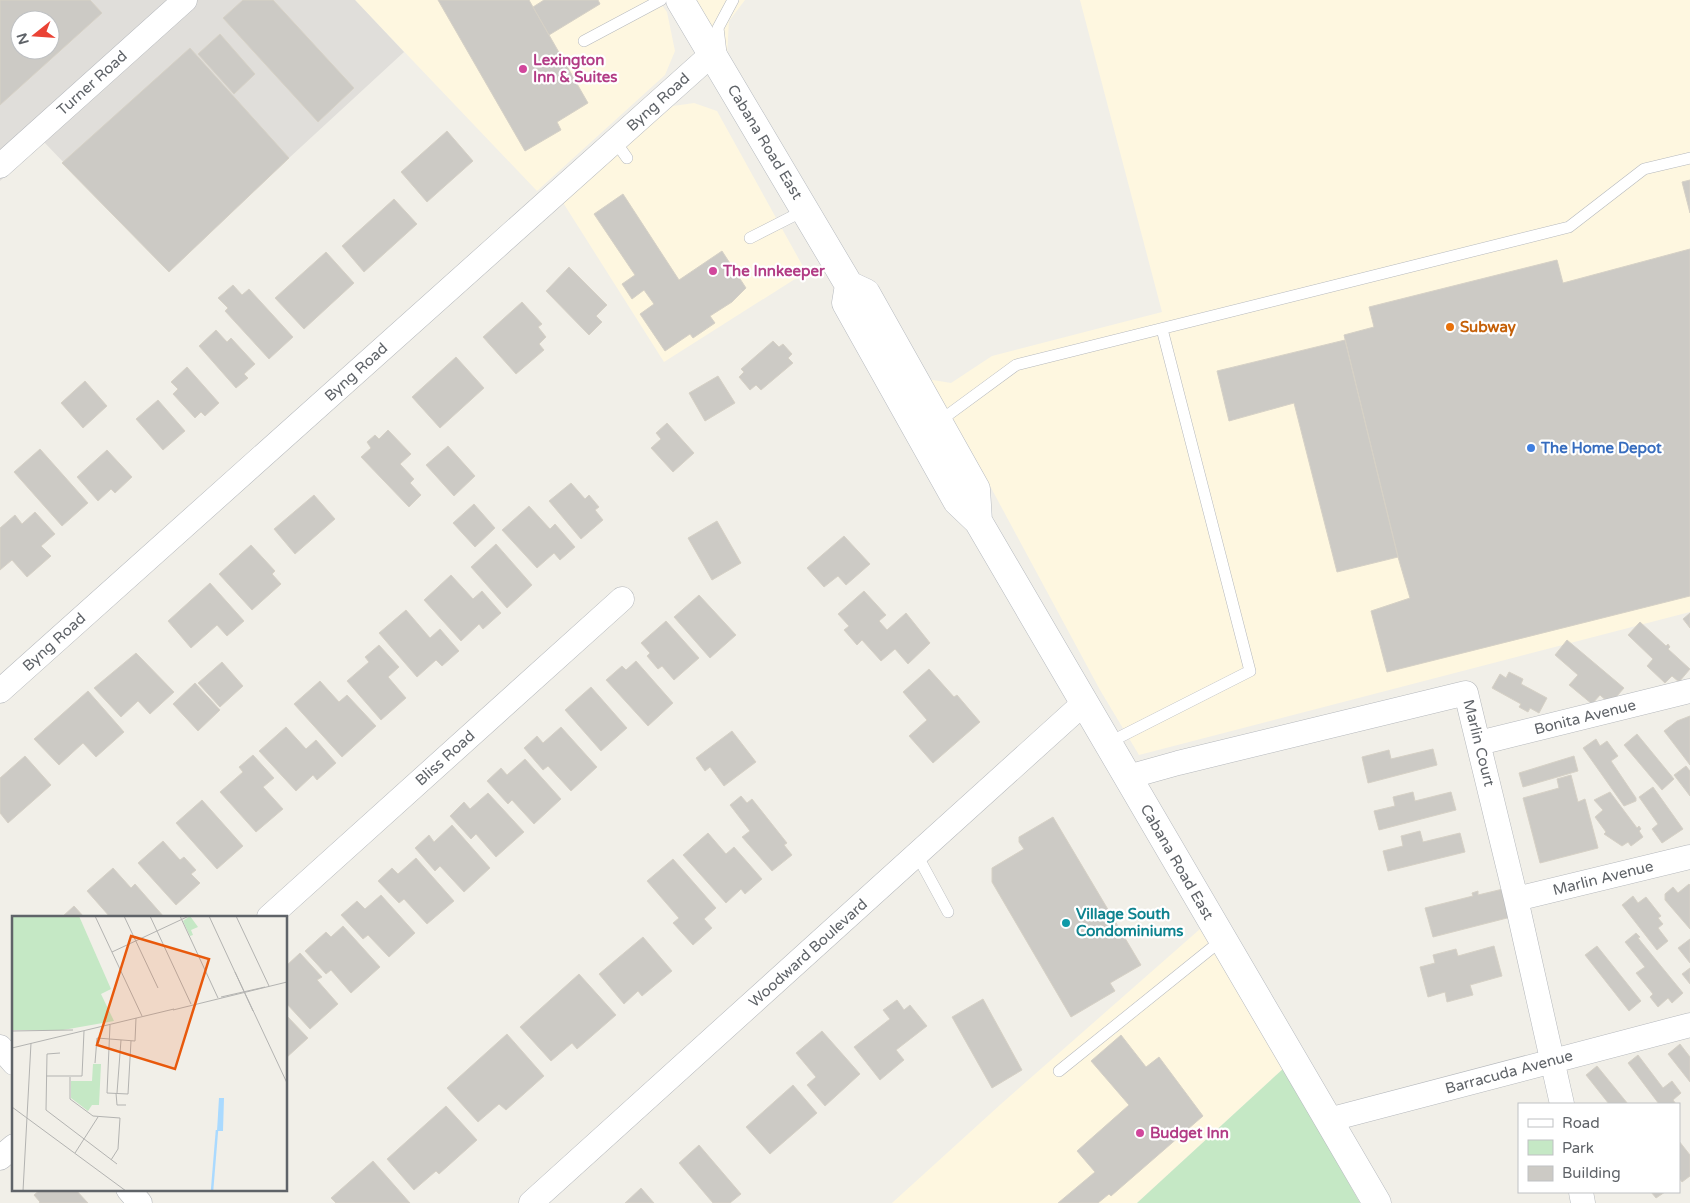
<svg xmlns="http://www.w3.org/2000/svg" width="1690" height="1203" font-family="'Varela Round',sans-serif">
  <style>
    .commercial { fill: #fef7e0 }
    .industrial { fill: #e0deda; fill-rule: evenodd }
    .green { fill: #c5e8c5 }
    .building { fill: #cccac5; stroke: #d6d1c6; fill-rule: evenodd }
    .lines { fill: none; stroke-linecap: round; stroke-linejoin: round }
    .service-casing { stroke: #b5b8bc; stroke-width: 12 }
    .minor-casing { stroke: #b5b8bc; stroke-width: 25 }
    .secondary-casing { stroke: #b6babf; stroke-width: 29 }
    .service { stroke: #fff; stroke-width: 11 }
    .minor { stroke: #fff; stroke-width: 24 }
    .secondary { stroke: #fff; stroke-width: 28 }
    .hotel-dot { fill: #d1479c; stroke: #fff; stroke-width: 2 }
    .food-dot { fill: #e8710a; stroke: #fff; stroke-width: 2 }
    .shop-dot { fill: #3f7fe0; stroke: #fff; stroke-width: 2 }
    .culture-dot { fill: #0f9aa8; stroke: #fff; stroke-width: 2 }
    .labels { text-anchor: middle; stroke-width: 4.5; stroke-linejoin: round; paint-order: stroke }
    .hotel-label { font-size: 15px; font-weight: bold; fill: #b23c85; stroke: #fff; text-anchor: start }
    .street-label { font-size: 15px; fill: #5f6368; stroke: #fff }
    .food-label { font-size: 15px; font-weight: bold; fill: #c56008; stroke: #fff; text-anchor: start }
    .shop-label { font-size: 15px; font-weight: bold; fill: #366cbe; stroke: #fff; text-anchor: start }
    .culture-label { font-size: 15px; font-weight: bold; fill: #0d838f; stroke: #fff; text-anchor: start }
    .inset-river { fill: none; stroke: #aadaff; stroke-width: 2.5 }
    .inset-road { fill: none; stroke: #b3b3b1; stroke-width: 1 }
    .view { fill: #e8590c; fill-opacity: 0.15; stroke: #e8590c; stroke-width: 2.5 }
    .inset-edge { fill: none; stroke: #5f6368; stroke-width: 2.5 }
  </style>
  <rect width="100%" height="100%" fill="#f1efe8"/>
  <!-- commercial -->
  <path class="commercial" d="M355,0H658L667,12L675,51L665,75L537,191Z
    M694,0H745L729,21L727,56Z
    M1080,0H1690V612L1139,755L1100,690L969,447L927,379L951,383L992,356L1162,312Z
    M694,103L717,111L806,272L664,362L562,201L673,106Z
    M1200,929L1284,1068L1137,1203H892L1001,1104Z"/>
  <!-- industrial -->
  <path class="industrial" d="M0,0H355L404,52L289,158L169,272L43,141L0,181ZM20,20H50V50H20Z"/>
  <!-- green -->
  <path class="green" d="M1284,1068L1360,1203H1137Z"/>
  <!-- building -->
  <path class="building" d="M0,0H90L102,13L0,105ZM20,20H50V50H20Z
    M243,0H273L354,88L318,122L223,18Z
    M438,0H529L588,103L557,122L561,130L525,151Z
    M544,0H598L600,4L549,35L533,7Z
    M220,34L255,74L234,94L198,54Z
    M190,48L289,158L169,272L62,163Z
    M447,131L473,161L427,202L401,172Z
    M1690,180V213L1682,182Z
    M623,194L679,280L722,251L746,288L732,302L710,316L715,323L693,338L690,334L665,351L640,314L654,304L644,290L632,299L622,284L635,275L594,214Z
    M394,199L417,224L364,272L342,246Z
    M1690,249V596L1387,672L1371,611L1410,598L1398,557L1344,335L1374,327L1369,307L1557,260L1563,283Z
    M326,252L354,283L304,329L275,298Z
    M569,267L607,305L596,316L602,322L589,335L546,291Z
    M233,285L242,295L249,289L293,337L269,359L225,311L228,308L218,298Z
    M522,302L542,324L538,327L546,337L539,344L544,350L516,374L483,337Z
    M216,330L227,342L231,338L255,364L244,374L248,378L236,388L199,346Z
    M1345,340L1398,557L1337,572L1294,403L1229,421L1217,371Z
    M773,341L779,347L783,344L792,354L788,358L793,363L761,390L756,385L750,390L739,377L744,372L741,369Z
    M456,357L484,388L440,428L412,397Z
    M187,367L219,403L205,416L201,412L195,418L173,394L178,389L171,382Z
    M718,376L735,403L705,421L689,393Z
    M85,381L107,406L83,428L61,403Z
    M158,400L185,431L163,450L136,419Z
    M667,423L694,453L673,472L651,448L661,439L656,433Z
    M388,430L411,454L400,464L414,479L410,483L421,495L409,507L361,457L371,448L367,442L375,435L379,439Z
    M448,446L475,476L454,496L426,465Z
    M40,449L88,503L62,526L14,472Z
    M107,450L132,477L115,493L111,489L98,501L77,477Z
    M571,483L585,499L589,495L599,507L595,510L603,520L581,539L549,501Z
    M314,495L335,519L295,554L274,529Z
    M474,504L495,528L475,547L453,523Z
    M529,506L550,529L555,524L575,547L560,560L554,553L537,568L502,530Z
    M35,512L55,534L41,546L51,556L27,577L12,560L0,570V528L15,515L22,524Z
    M717,521L741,563L712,580L688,538Z
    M844,536L870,564L846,585L838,576L824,587L807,568Z
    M496,544L532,585L507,608L471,567Z
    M251,545L275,571L272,574L281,584L252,610L219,574Z
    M451,575L473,599L482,591L501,613L483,629L479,624L461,641L424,600Z
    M210,583L244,621L227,636L217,625L191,648L168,621Z
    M864,591L886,615L879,621L887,630L906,613L930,643L908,664L895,649L881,661L862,640L857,645L844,630L849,626L838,614Z
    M699,595L736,635L710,658L674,617Z
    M406,610L430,638L440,629L459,651L442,666L436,660L417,677L379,633Z
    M1690,613V628L1683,619Z
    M666,621L699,658L674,680L662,666L658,669L647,656L650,653L641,643Z
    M1640,622L1666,646L1668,644L1670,647L1668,649L1690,669L1679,682L1672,676L1665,683L1647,666L1653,659L1628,635Z
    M1567,640L1624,688L1610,704L1600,695L1592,704L1569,685L1578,675L1555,655Z
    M379,645L399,667L388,677L406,698L381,720L347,681L369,662L365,657Z
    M136,653L174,692L150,714L138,701L121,717L94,688Z
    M636,661L673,703L648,726L606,680L622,666L626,670Z
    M222,662L243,686L220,707L198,683Z
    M929,669L954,697L957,695L980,722L933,763L909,736L927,720L903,692Z
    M1509,672L1523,679L1521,684L1547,698L1539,713L1530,708L1528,712L1519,707L1521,704L1492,688L1500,674L1506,678Z
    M320,681L339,702L347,695L376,726L342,757L294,704Z
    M195,683L220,710L198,731L173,704Z
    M591,687L627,728L601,751L565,710Z
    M88,691L124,732L96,757L83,743L59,765L34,739Z
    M1690,716V765L1664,731L1677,721Z
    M286,727L306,749L316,740L336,763L317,780L313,775L296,791L259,751Z
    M561,727L597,767L571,791L548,766L543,770L524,748L537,736L543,743Z
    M732,731L756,762L724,786L710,767L705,771L696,758Z
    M1637,734L1674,779L1662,790L1624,745Z
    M1596,739L1600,746L1607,741L1618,756L1611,761L1636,798V801L1624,806L1583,748Z
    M1433,749L1437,765L1368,783L1362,757L1389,750L1391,759Z
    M253,755L274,778L263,787L283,809L256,832L220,792L243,772L239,767Z
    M25,756L51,785L8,823L0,813V778Z
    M1574,756L1578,771L1523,787L1519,773Z
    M525,759L561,799L534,824L512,800L508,804L487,781L501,768L507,775Z
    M1686,766L1690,771V796L1674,775Z
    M1571,775L1578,802L1585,799L1598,848L1540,863L1523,798L1559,788L1557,779Z
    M1653,787L1683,829L1662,843L1652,829L1658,824L1639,797Z
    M1413,792L1415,801L1451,792L1456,810L1379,830L1374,811L1395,806L1393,797Z
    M1610,792L1637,828L1639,826L1641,829L1639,831L1643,837L1631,846L1628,842L1622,846L1604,834L1606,832L1595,817L1603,810L1594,800Z
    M488,793L524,832L496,857L476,834L471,839L450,816L464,802L470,809Z
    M741,796L747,803L752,799L787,843L784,845L792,855L772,871L742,837L750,831L730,805Z
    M202,800L243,846L217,869L176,823Z
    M1053,817L1141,965L1110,983L1115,991L1071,1017L992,882V868L1024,849L1019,842V837Z
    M452,825L490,868L464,892L440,866L435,871L415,848L429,835L434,842Z
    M1420,831L1423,842L1460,833L1465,852L1388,871L1383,851L1403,846L1401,836Z
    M708,833L726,854L734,847L762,879L745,894L741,889L726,903L683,855Z
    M163,841L180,860L184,857L196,870L191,874L200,883L176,905L138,863Z
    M416,858L454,901L427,924L404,899L399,903L378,881L392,868L398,874Z
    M673,859L716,908L704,919L712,928L693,945L673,923L679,918L647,881Z
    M113,868L131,888L135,884L164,917H110L87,891Z
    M1689,884L1690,885V929L1665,900V894L1673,887L1678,893Z
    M1503,889L1511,917L1433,937L1425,908L1473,896L1472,893L1478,891V895Z
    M381,895L415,933L389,957L368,935L363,939L341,915L357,901L365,909Z
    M1633,896L1638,903L1646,897L1661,916L1658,918L1663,924L1658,928L1668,941L1657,950L1622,905Z
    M74,906L84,917H62Z
    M343,926L380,967L351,993L331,970L326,974L305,951L326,932L331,937Z
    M1636,933L1640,937L1638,938L1683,993L1672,1003L1668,998L1658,1007L1650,997L1653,994L1636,973L1645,967L1625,942Z
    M643,937L672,971L642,996L638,991L624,1004L599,974Z
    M1690,939V963L1678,948Z
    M1494,946L1502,976L1470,985L1473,995L1447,1002L1445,992L1428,997L1420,967L1435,963L1433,955L1456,949L1458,956Z
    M1597,946L1641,1001L1629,1011L1585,955Z
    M300,953L322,977L317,980L338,1004L310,1029L286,1003V966Z
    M1690,968V984L1682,974Z
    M579,974L616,1015L577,1049L572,1043L551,1061L520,1027Z
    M983,999L1022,1070L992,1088L952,1017Z
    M897,1000L904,1010L910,1005L927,1026L896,1050L904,1060L880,1080L854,1047L890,1019L883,1010Z
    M286,1015L308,1038L286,1058Z
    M822,1031L860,1074L825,1106L807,1085L816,1077L796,1053Z
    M507,1034L544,1076L506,1110L499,1104L478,1122L447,1088Z
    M1121,1035L1146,1067L1159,1057L1203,1116L1111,1196L1109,1194L1098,1203H1058L1095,1172L1077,1151L1129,1105L1091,1061Z
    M1680,1044L1690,1057V1082L1668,1054Z
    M1638,1055L1663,1088L1672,1081L1681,1093L1673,1100L1676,1104H1659L1628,1063Z
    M1597,1066L1628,1104H1609L1586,1075Z
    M793,1085L817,1113L770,1154L746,1127Z
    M446,1106L477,1140L439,1174L436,1171L414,1190L387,1159Z
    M1679,1141L1690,1155V1176L1682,1182L1679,1178Z
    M699,1145L741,1194L730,1203H713L679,1163Z
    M373,1161L410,1203H336L331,1198Z
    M641,1188L654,1203H625Z
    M41,1189H75L88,1203H39L40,1202L34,1195Z
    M1651,1192H1665L1656,1198Z"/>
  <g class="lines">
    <defs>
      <path id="service" d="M584,41L661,0
        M721,53L718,28L733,0
        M615,141L627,158
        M750,238L805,210
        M937,423L1016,365L1569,227L1644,169L1690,158
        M1108,743L1250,671L1162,329
        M917,855L948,912
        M1059,1071L1223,939"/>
      <path id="minor" d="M0,166L185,0
        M0,691L712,54
        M1479,743L1690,691
        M1128,777L1178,763L1466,693L1516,899L1562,1104
        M1516,899L1690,857
        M269,917L622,599
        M0,1047L14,1063
        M1328,1120L1690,1025
        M0,1158L14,1146
        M128,1189L140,1203
        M1581,1192L1583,1203
        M531,1203L1084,703"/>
      <path id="secondary" d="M680,0L849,285L866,293L976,489L978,521
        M849,285L846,303L957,501L978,521L1377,1203"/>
    </defs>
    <!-- service casing -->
    <use href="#service" class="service-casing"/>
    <!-- minor casing -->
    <use href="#minor" class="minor-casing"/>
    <!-- secondary casing -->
    <use href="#secondary" class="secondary-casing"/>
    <!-- service -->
    <use href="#service" class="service"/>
    <!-- minor -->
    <use href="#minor" class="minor"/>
    <!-- secondary -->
    <use href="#secondary" class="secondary"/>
  </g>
  <!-- markers -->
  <g class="hotel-dot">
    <circle cx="523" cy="69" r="5"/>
    <circle cx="713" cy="271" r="5"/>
    <circle cx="1140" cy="1133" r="5"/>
  </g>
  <circle class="food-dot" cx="1450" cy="327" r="5"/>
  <circle class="shop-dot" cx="1531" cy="448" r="5"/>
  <circle class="culture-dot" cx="1066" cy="923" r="5"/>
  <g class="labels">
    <!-- hotel labels -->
    <g class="hotel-label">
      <text x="533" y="65">Lexington<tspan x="533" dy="17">Inn &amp; Suites</tspan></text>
      <text x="723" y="276">The Innkeeper</text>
      <text x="1150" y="1138">Budget Inn</text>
    </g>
    <!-- street labels -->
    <g class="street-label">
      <text transform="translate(92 83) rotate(-42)" y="5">Turner Road</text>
      <text transform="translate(658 102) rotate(-42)" y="5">Byng Road</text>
      <text transform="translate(765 142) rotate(59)" y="5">Cabana Road East</text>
      <text transform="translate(356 372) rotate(-42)" y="5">Byng Road</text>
      <text transform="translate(54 642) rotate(-42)" y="5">Byng Road</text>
      <text transform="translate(1585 717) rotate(-14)" y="5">Bonita Avenue</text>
      <text transform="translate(1479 743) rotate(76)" y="5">Marlin Court</text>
      <text transform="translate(445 758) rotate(-42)" y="5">Bliss Road</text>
      <text transform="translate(1177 862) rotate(60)" y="5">Cabana Road East</text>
      <text transform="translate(1603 878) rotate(-14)" y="5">Marlin Avenue</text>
      <text transform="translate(808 953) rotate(-42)" y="5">Woodward Boulevard</text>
      <text transform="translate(1509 1072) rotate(-15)" y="5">Barracuda Avenue</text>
    </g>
    <!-- food labels -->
    <g class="food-label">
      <text x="1460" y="332">Subway</text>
    </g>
    <!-- shop labels -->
    <g class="shop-label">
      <text x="1541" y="453">The Home Depot</text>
    </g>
    <!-- culture labels -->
    <g class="culture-label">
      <text x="1076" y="919">Village South<tspan x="1076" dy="17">Condominiums</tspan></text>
    </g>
  </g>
  <!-- overview -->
  <g transform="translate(12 916)">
    <rect width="275" height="275" fill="#f1efe8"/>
    <path d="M0,0H67L99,73L89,78L102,105L51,114H0ZM178,0L186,11L179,14L181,19L178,20L171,5ZM81,148H89L87,189H80L76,195L59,182V165H80Z" fill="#c5e8c5"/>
    <path d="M207,182H212L211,215H205Z" fill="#aadaff"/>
    <path class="inset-river" d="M200,275L205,214"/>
    <path class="inset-road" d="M83,0L130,100M112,0L146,72M138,0L179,88M168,0L206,82M197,0L241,95M224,0L257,70M100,36L177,0M223,56L275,167M209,81L253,71M161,94L275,66M98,109L95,177L116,178L119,125M0,115L61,114M0,132L162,93M48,137L35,138L34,194L105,248M83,147L85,122L123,125L124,102M34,160H70L72,115M58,161V183L81,200L108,202L106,233L99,244M104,177L105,189H114M105,177L109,124M0,191L114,275M63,237L86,201M11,275L19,127"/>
    <path class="view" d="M119,20L197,43L163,153L85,129Z"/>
    <rect width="275" height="275" class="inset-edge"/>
  </g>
  <!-- legend -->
  <rect x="1518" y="1103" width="162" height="90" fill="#ffffff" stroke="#bfc1c3"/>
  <rect x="1528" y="1119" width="25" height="8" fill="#ffffff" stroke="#bfc1c3"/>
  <text x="1562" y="1128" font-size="15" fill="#5f6368">Road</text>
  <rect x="1528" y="1140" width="25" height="15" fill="#c5e8c5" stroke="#bfc1c3"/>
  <text x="1562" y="1153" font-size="15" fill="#5f6368">Park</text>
  <rect x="1528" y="1166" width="25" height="15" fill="#cccac5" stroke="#bfc1c3"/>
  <text x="1562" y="1178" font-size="15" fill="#5f6368">Building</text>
  <!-- north arrow -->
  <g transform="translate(35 35) rotate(253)"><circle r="24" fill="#ffffff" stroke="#bfc1c3"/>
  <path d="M0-4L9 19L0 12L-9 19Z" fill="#ea4335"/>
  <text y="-8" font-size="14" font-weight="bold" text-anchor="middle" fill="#5f6368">N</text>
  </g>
</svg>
